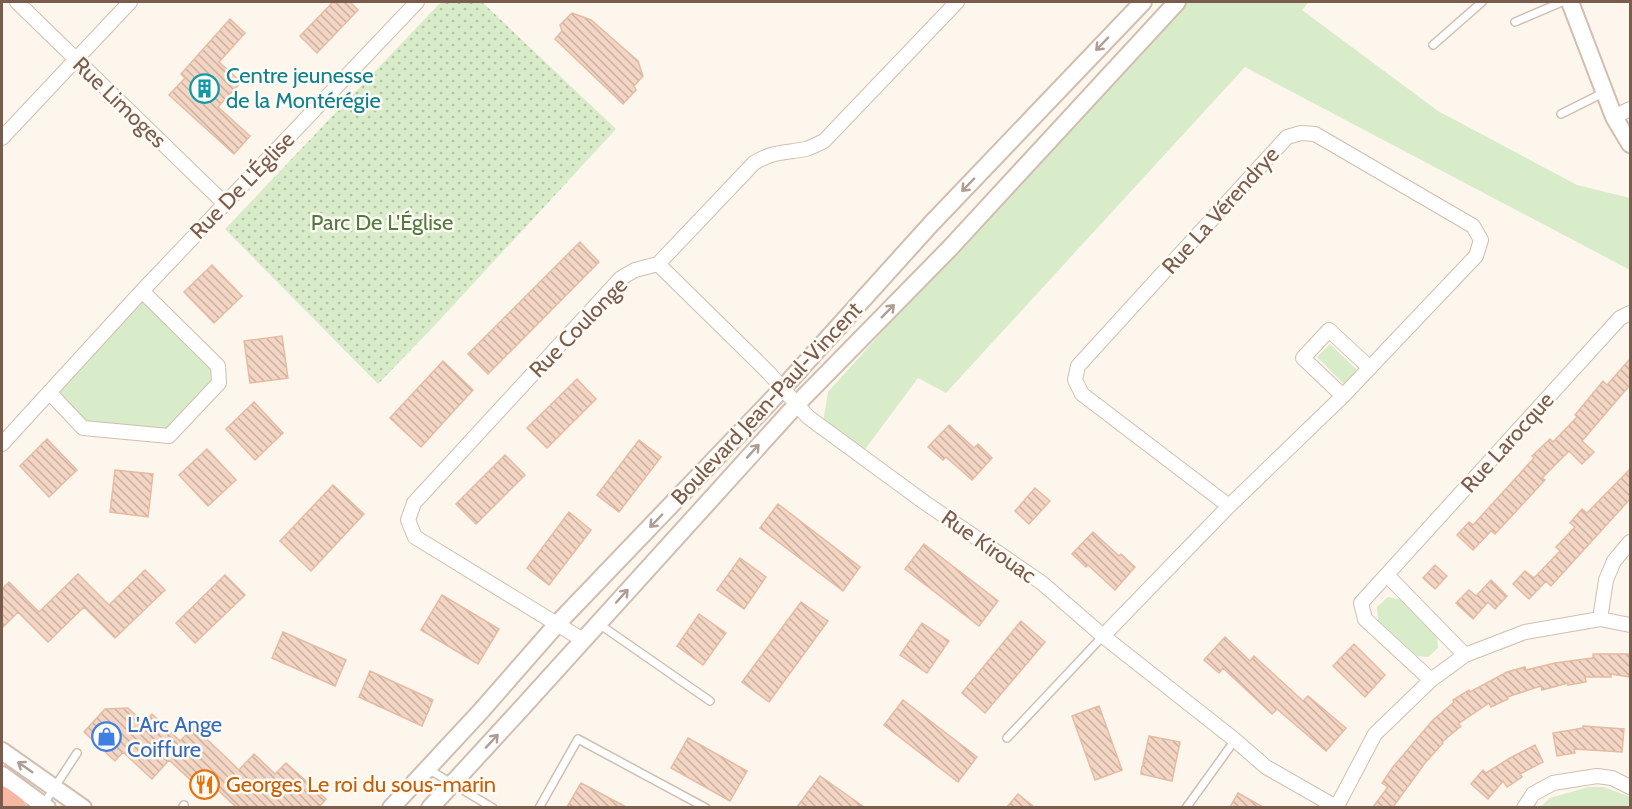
<svg xmlns="http://www.w3.org/2000/svg" width="1632" height="809" font-family="Cabin,sans-serif">
  <style>
    .grass { fill: #d8ecc9 }
    .park { fill: url(#park-dots) }
    .building { fill: url(#building-back-hatch); stroke: #e6bba3; stroke-width: 1.5 }
    .lines { fill: none; stroke-linecap: round; stroke-linejoin: round }
    .service-casing { stroke: #d1beb0; stroke-width: 10 }
    .minor-casing { stroke: #d1beb0; stroke-width: 16 }
    .tertiary-casing { stroke: #d1beb0; stroke-width: 20 }
    .motorway-casing { stroke: #dad1cd; stroke-width: 27 }
    .service { stroke: #fff; stroke-width: 7 }
    .minor { stroke: #fff; stroke-width: 14 }
    .tertiary { stroke: #fff; stroke-width: 16 }
    .motorway { stroke: #f7b7a3; stroke-width: 24 }
    .oneway { stroke: #af9d94 }
    .labels { text-anchor: middle; stroke-width: 5; stroke-linejoin: round; paint-order: stroke }
    .culture-label { font-size: 22px; fill: #0d838f; stroke: #fffaf3; text-anchor: start }
    .street-label { font-size: 22px; fill: #7a5c4d; stroke: #fffaf3 }
    .park-label { font-size: 22px; fill: #537a41; stroke: #fffaf3 }
    .shop-label { font-size: 22px; fill: #366cbe; stroke: #fffaf3; text-anchor: start }
    .food-label { font-size: 22px; fill: #c56008; stroke: #fffaf3; text-anchor: start }
  </style>
  <defs>
    <pattern id="park-dots" width="8" height="8" patternUnits="userSpaceOnUse" patternTransform="scale(1.5)"><rect width="8" height="8" fill="#d8ecc9"/><path d="M2 2h.1M6 6h.1" fill="none" stroke="#b4c2a5" stroke-width="1.8" stroke-linecap="round"/></pattern>
    <pattern id="building-back-hatch" width="6" height="6" patternUnits="userSpaceOnUse" patternTransform="scale(1.5)"><rect width="6" height="6" fill="#f3d5c3"/><path d="M-1 5l2 2M0 0l6 6M5-1l2 2" fill="none" stroke="#cab0a1"/></pattern>
  </defs>
  <rect width="100%" height="100%" fill="#fdf6ec"/>
  <!-- grass -->
  <path class="grass" d="M1178,2H1309L1302,10L1438,111L1577,185L1630,198V270L1245,67L946,393L918,378L863,452L823,422L828,392Z
    M142,291L218,366L219,383L169,436L83,428L49,392Z
    M1330,344L1357,370L1344,384L1317,357Z
    M1388,597L1403,600L1437,636L1438,648L1428,657L1417,656L1378,621L1377,607Z
    M1588,787H1604L1630,797V807H1540L1550,798Z"/>
  <!-- park -->
  <path class="park" d="M441,2H482L616,129L435,325L378,384L225,229Z"/>
  <!-- building -->
  <path class="building" d="M333,2H350L358,10L317,53L300,36Z
    M572,13L591,20L638,61L643,76L634,86L636,90L623,104L555,39L562,31L560,25Z
    M230,19L245,33L219,62L241,82L218,107L250,136L234,154L169,95L185,78L181,74Z
    M580,242L599,262L488,374L468,354Z
    M212,265L242,296L214,323L184,292Z
    M282,336L288,378L250,383L244,341Z
    M1630,359V385L1582,441L1594,452L1582,464L1569,451L1542,478L1545,480L1495,534L1491,531L1473,550L1457,535L1469,522L1473,525L1534,458L1532,456L1550,439L1553,442L1577,417L1575,415L1603,381L1607,385Z
    M443,361L473,390L421,447L390,418Z
    M577,379L596,399L547,448L527,428Z
    M254,402L283,433L255,460L226,429Z
    M949,425L974,448L978,444L992,458L972,480L946,457L943,460L928,447Z
    M47,439L77,470L49,497L20,466Z
    M639,440L661,457L619,512L597,495Z
    M207,449L236,480L208,506L179,475Z
    M505,455L525,475L476,524L456,504Z
    M1630,469V499L1551,586L1546,581L1529,599L1513,584L1525,571L1534,578L1560,551L1556,547L1575,527L1570,523L1582,509L1587,513Z
    M115,470L153,474L148,517L110,512Z
    M333,485L364,514L311,571L280,541Z
    M1035,488L1050,501L1029,524L1015,511Z
    M778,504L860,567L843,591L760,528Z
    M569,512L591,530L549,585L527,568Z
    M1093,532L1119,556L1121,554L1135,567L1115,590L1088,565L1086,567L1072,554Z
    M924,544L998,601L979,626L905,569Z
    M740,558L766,577L744,609L717,590Z
    M1435,565L1447,576L1435,589L1423,578Z
    M145,570L165,590L115,638L84,607L48,642L18,612L2,628V589L9,582L39,612L78,574L109,605Z
    M225,575L245,595L195,643L176,623Z
    M1491,580L1507,596L1495,609L1488,602L1473,619L1456,603L1469,590L1476,596Z
    M442,595L499,629L478,664L421,630Z
    M801,602L828,621L769,702L742,682Z
    M699,614L726,633L703,665L677,646Z
    M1021,621L1045,642L985,713L962,693Z
    M922,623L949,641L927,673L900,655Z
    M283,632L346,660L335,686L272,658Z
    M1225,637L1250,661L1254,656L1303,701L1308,696L1346,728L1326,751L1277,709L1272,714L1223,668L1219,673L1204,660Z
    M1354,644L1385,675L1365,697L1333,666Z
    M1593,654H1630V677L1611,674V677H1585L1586,682L1568,685V683L1542,690L1541,686L1507,697L1508,699L1491,707L1489,703L1458,724L1461,726L1442,742L1443,743L1425,763L1393,807H1373L1388,787L1382,783L1393,767L1432,721L1454,702L1453,700L1469,690L1470,692L1507,672L1525,667L1526,670L1555,663L1593,658Z
    M370,671L433,700L422,726L359,697Z
    M903,700L977,757L958,782L884,725Z
    M1099,706L1122,770L1095,780L1072,716Z
    M128,708L144,723L152,714L180,741L194,727L239,770L254,754L275,774L286,763L326,799L319,807H236L218,790L210,798L169,760L152,779L123,752L115,761L84,732L105,709Z
    M1583,726L1624,729L1622,752L1574,749L1575,753L1557,756L1553,733L1583,728Z
    M1149,736L1180,742L1172,781L1141,774L1142,766L1146,762L1143,763Z
    M688,738L747,771L730,801L671,768Z
    M1535,745L1543,762L1520,774L1522,777L1507,787L1503,781L1488,799L1471,784L1483,770L1486,773L1510,758Z
    M820,776L864,807H797Z
    M581,783L626,807H567Z
    M1238,793L1263,807H1230Z
    M1018,794L1034,807H1007Z"/>
  <g class="lines">
    <defs>
      <path id="service" d="M1515,22L1562,2
        M1433,45L1482,2
        M1561,114L1605,92
        M599,624L710,701
        M1007,738L1103,636
        M428,769L493,808
        M43,805L77,753
        M182,808L184,805
        M539,808L578,739L706,808
        M1186,808L1235,740"/>
      <path id="minor" d="M17,2L224,203
        M1614,117L1630,109
        M2,138L130,2
        M658,264L768,372L808,417L924,502L1042,583L1103,636L1235,740L1266,767L1336,807
        M49,392L83,428L169,436L219,383L218,366L142,291
        M1343,396L1303,358L1329,330L1370,368
        M2,444L142,291L417,2
        M1387,575L1465,655
        M1600,619L1606,580L1614,561L1630,542
        M1103,636L1229,506L1343,396L1476,256L1481,240L1473,226L1315,134L1301,133L1287,137L1078,366L1075,380L1082,394L1229,506
        M583,640L415,537L408,520L414,503L621,278L635,270L658,264L754,163C773,151 785,153 806,149C812,147 818,144 824,141L957,2
        M1431,680L1365,619L1361,603L1620,318L1630,313
        M1336,808L1375,734L1431,680L1465,655L1525,632L1600,619L1630,625
        M1524,808L1533,794L1553,783L1597,776L1612,778L1630,787"/>
      <path id="tertiary" d="M1570,2L1614,117L1630,144
        M2,751L83,808
        M2,775L47,808
        M391,808L481,711L558,623L783,388L931,224L1143,2
        M430,808L520,710L797,404L950,248L1177,2"/>
      <path id="motorway" d="M2,799L14,808"/>
    </defs>
    <!-- service casing -->
    <use href="#service" class="service-casing"/>
    <!-- minor casing -->
    <use href="#minor" class="minor-casing"/>
    <!-- tertiary casing -->
    <use href="#tertiary" class="tertiary-casing"/>
    <!-- motorway casing -->
    <use href="#motorway" class="motorway-casing"/>
    <!-- service -->
    <use href="#service" class="service"/>
    <!-- minor -->
    <use href="#minor" class="minor"/>
    <!-- tertiary -->
    <use href="#tertiary" class="tertiary"/>
    <!-- motorway -->
    <use href="#motorway" class="motorway"/>
  </g>
  <!-- one-way arrows -->
  <defs><path id="oneway-shaft" d="M-6 0H5M1.5-3L5.5 0L1.5 3" fill="none" stroke-width="1.6" stroke-linecap="round" stroke-linejoin="round" transform="scale(1.5)"/></defs>
  <g class="oneway">
    <use href="#oneway-shaft" transform="translate(1102 44) rotate(134)"/>
    <use href="#oneway-shaft" transform="translate(968 185) rotate(134)"/>
    <use href="#oneway-shaft" transform="translate(888 311) rotate(-45)"/>
    <use href="#oneway-shaft" transform="translate(753 451) rotate(-48)"/>
    <use href="#oneway-shaft" transform="translate(656 521) rotate(134)"/>
    <use href="#oneway-shaft" transform="translate(622 596) rotate(-48)"/>
    <use href="#oneway-shaft" transform="translate(492 741) rotate(-47)"/>
    <use href="#oneway-shaft" transform="translate(25 767) rotate(-145)"/>
  </g>
  <!-- icons -->
  <defs>
    <symbol id="building-ring" viewBox="-11 -11 22 22"><circle r="9.5" fill="#fffaf3" stroke="#0f9aa8" stroke-width="1.5"/><path d="M-4-6H4V6H1V3H-1V6H-4ZM-2.5-4.3h1.7v1.8h-1.7ZM.8-4.3h1.7v1.8H.8ZM-2.5-1h1.7V.8h-1.7ZM.8-1h1.7V.8H.8Z" fill="#0f9aa8"/></symbol>
    <symbol id="shop-ring" viewBox="-11 -11 22 22"><circle r="9.5" fill="#fffaf3" stroke="#3f7fe0" stroke-width="1.5"/><path d="M-5-2.5h2.3a2.7 3.5 0 0 1 5.4 0H5L5.5 6h-11ZM-1.5-2.5h3a1.5 2.3 0 0 0-3 0Z" fill="#3f7fe0"/></symbol>
    <symbol id="restaurant-ring" viewBox="-11 -11 22 22"><circle r="9.5" fill="#fffaf3" stroke="#e8710a" stroke-width="1.5"/><path d="M-5-6h1v4h1v-4h1v4h1v-4h1v5L-1.5 .5V6h-2V.5L-5-1ZM5-6V6H3V1.5H1.5Q1.5-4 5-6Z" fill="#e8710a"/></symbol>
  </defs>
  <g fill-rule="evenodd">
    <use href="#building-ring" x="188" y="72" width="33" height="33"/>
    <use href="#shop-ring" x="90" y="720" width="33" height="33"/>
    <use href="#restaurant-ring" x="188" y="768" width="33" height="33"/>
  </g>
  <g class="labels">
    <!-- culture labels -->
    <g class="culture-label">
      <text x="226" y="83">Centre jeunesse<tspan x="226" dy="25">de la Montérégie</tspan></text>
    </g>
    <!-- street labels -->
    <g class="street-label">
      <text transform="translate(120 102) rotate(44)" y="8">Rue Limoges</text>
      <text transform="translate(242 185) rotate(-46)" y="8">Rue De L'Église</text>
      <text transform="translate(1220 210) rotate(-48)" y="8">Rue La Vérendrye</text>
      <text transform="translate(578 327) rotate(-46)" y="8">Rue Coulonge</text>
      <text transform="translate(766 403) rotate(-47)" y="8">Boulevard Jean-Paul-Vincent</text>
      <text transform="translate(1507 442) rotate(-48)" y="8">Rue Larocque</text>
      <text transform="translate(989 546) rotate(35)" y="8">Rue Kirouac</text>
    </g>
    <!-- park labels -->
    <g class="park-label">
      <text x="382" y="230">Parc De L'Église</text>
    </g>
    <!-- shop labels -->
    <g class="shop-label">
      <text x="127" y="732">L'Arc Ange<tspan x="127" dy="25">Coiffure</tspan></text>
    </g>
    <!-- food labels -->
    <g class="food-label">
      <text x="226" y="792">Georges Le roi du sous-marin</text>
    </g>
  </g>
  <!-- border -->
  <rect width="1632" height="809" fill="none" stroke="#7a5c4d" stroke-width="6"/>
</svg>
